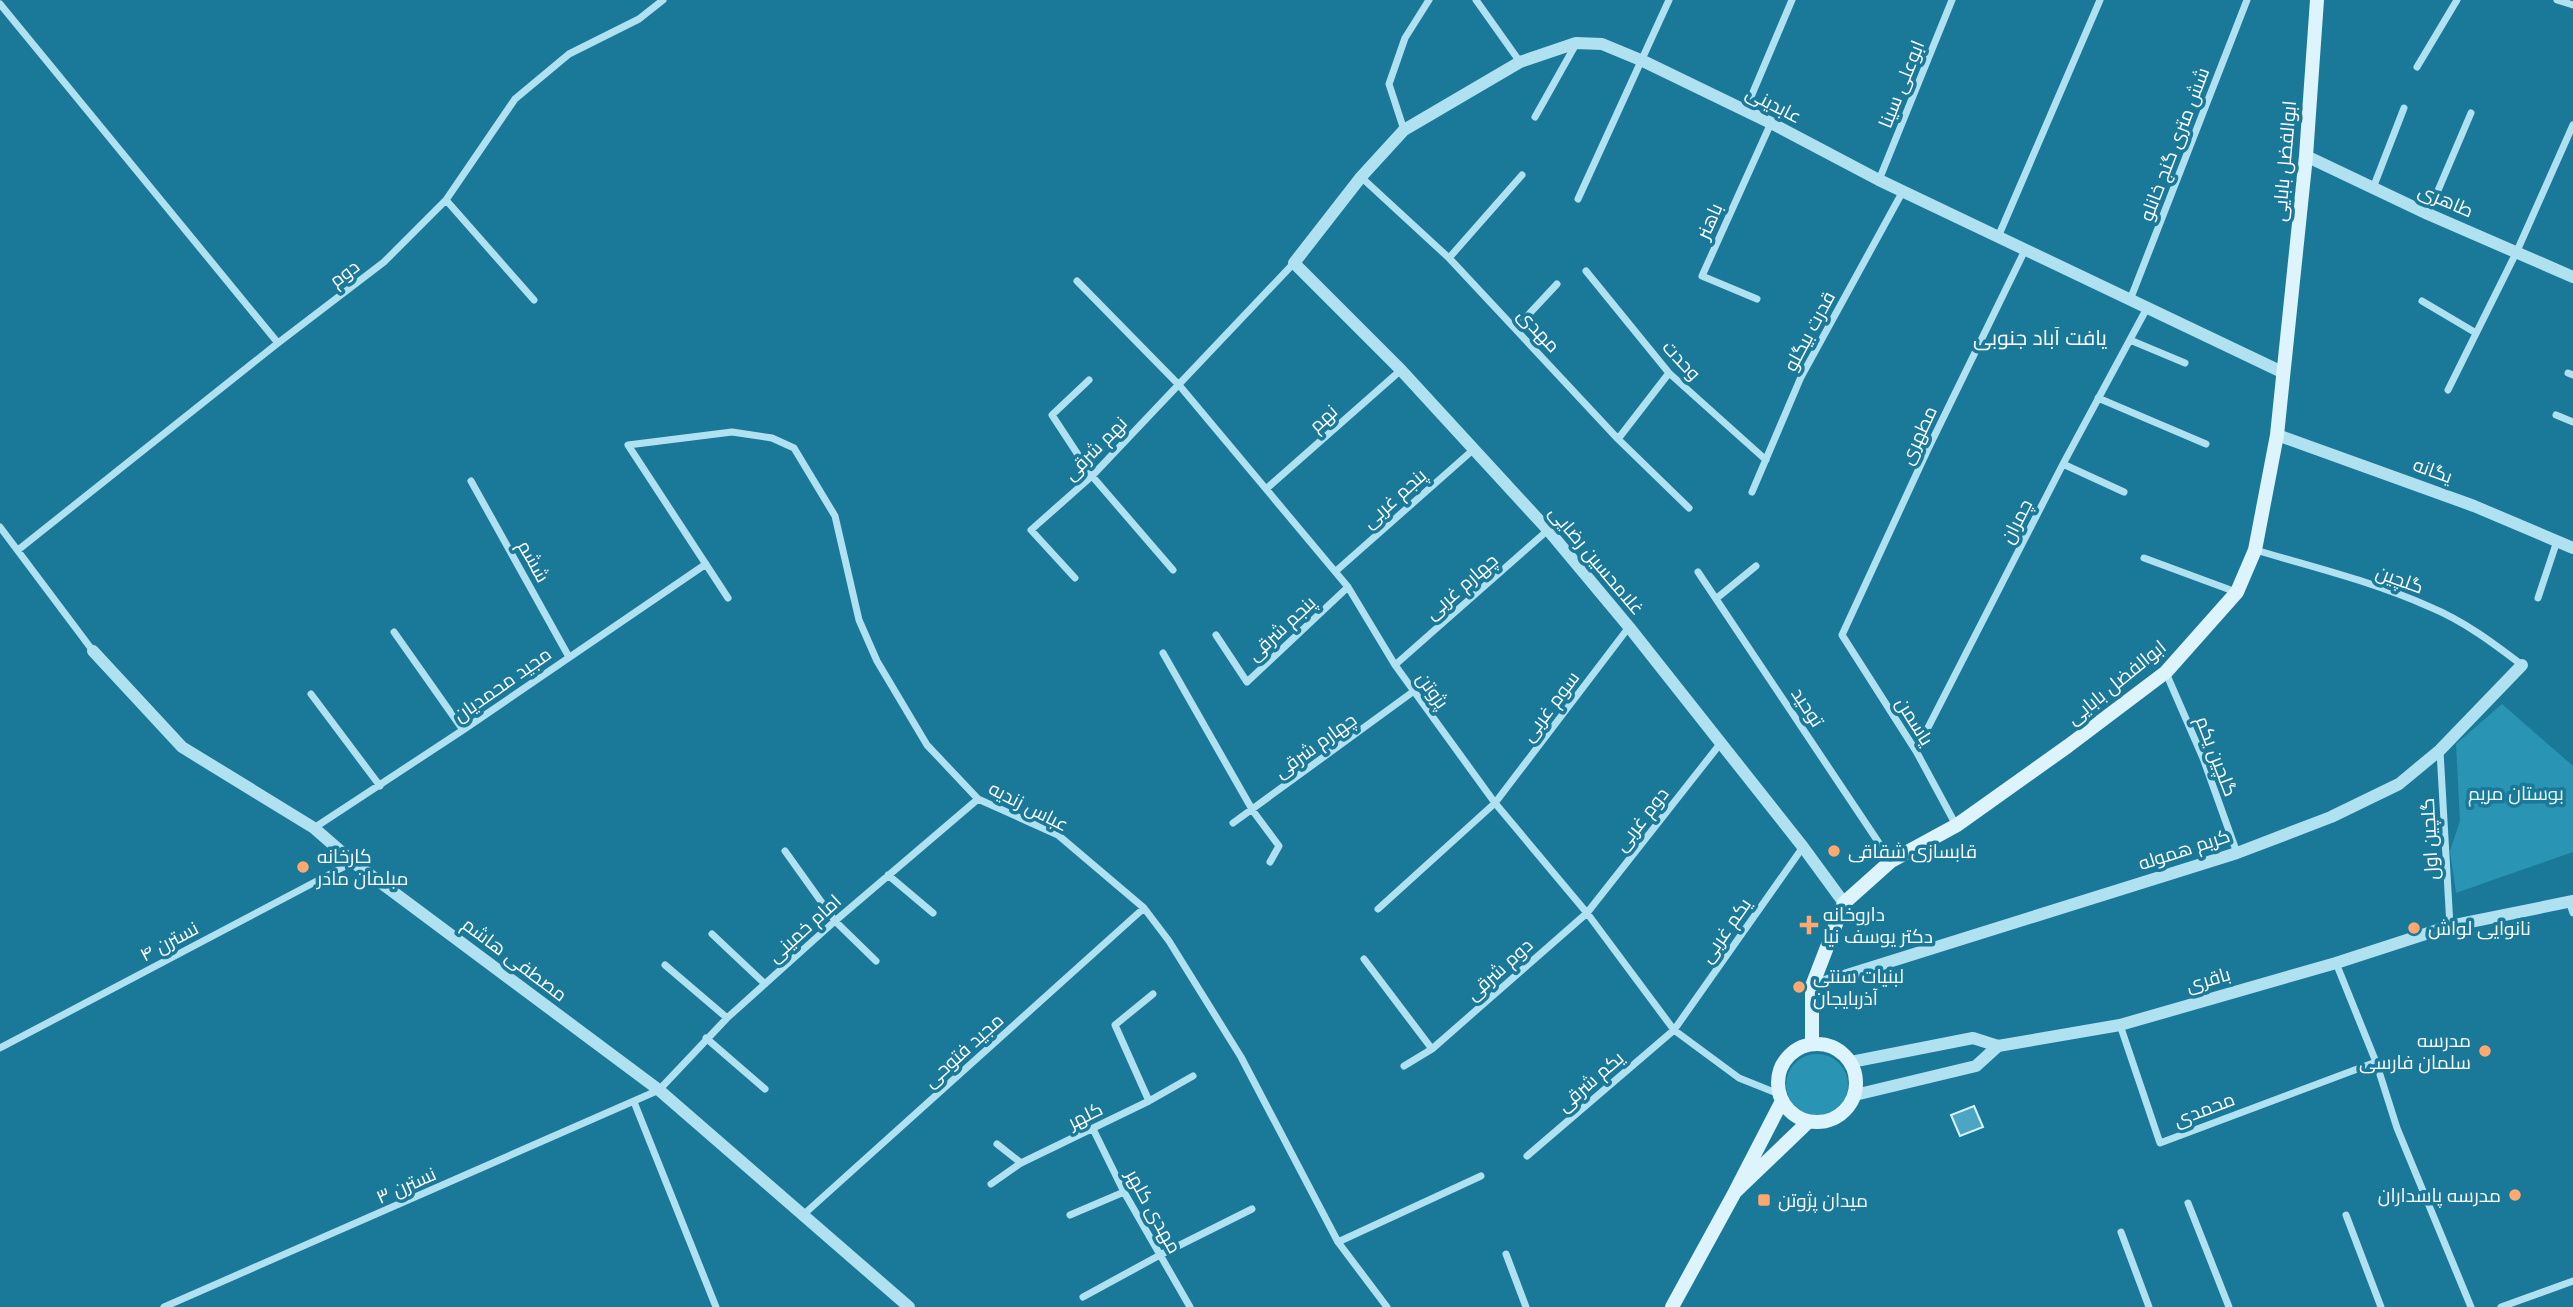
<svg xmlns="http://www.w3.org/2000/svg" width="2573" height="1307" font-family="'Golos Text',Cairo,sans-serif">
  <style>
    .green { fill: #2a94b5 }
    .building { fill: #4ca6c3; stroke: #d7f3fc; stroke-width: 2 }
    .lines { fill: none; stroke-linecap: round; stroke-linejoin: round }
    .minor { stroke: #b0e1f1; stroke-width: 7 }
    .tertiary { stroke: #b0e1f1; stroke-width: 12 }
    .secondary { stroke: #def4fc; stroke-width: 14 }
    .poi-dot { fill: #ffa970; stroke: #1a7999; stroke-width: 2.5 }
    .labels { text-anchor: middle; stroke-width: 7; stroke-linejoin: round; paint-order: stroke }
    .street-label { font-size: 19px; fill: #fff; stroke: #1a7999 }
    .park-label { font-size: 19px; fill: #e7f8fd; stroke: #1a7999 }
    .poi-label { font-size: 19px; fill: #fff; stroke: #1a7999; text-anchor: start }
    .neighbourhood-label { font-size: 21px; fill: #fff; stroke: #1a7999 }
  </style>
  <rect width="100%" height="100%" fill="#1a7999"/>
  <!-- green -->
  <path class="green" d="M2502,704L2573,766V852L2456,893L2450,851L2460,821L2456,744Z
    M1786 1085a31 31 0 1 1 62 0a31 31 0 1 1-62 0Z"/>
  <!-- building -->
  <path class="building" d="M1974,1106L1983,1127L1960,1136L1951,1115Z"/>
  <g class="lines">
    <!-- minor -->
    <path class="minor" d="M1476,0L1520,62
      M2557,0L2573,5
      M0,4L278,343
      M2417,67L2457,0
      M1745,111L1792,0
      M1535,117L1576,44
      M1404,130L1389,84L1405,38L1429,0
      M1361,177L1449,258L1618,439L1689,508
      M1879,180L1952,0
      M2373,188L2404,108
      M1578,199L1669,0
      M446,200L534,300
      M2428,214L2471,113
      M1998,237L2100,0
      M1449,258L1522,175
      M1586,271L1669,373L1766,460
      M1077,281L1179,385L1348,587L1395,665L1495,803L1587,913L1674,1030L1739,1078L1779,1094
      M1757,299L1702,276L1771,123
      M2130,300L2247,0
      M2422,301L2476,333
      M1516,328L1557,284
      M2130,340L2185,363
      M2568,373L2573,375
      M1089,380L1052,415L1092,476L1173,570
      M2448,390L2517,251L2573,125
      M2098,398L2206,444
      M2556,415L2573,422
      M1618,439L1669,373
      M2063,464L2124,492
      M471,481L569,657
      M1266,489L1401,370
      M1752,492L1801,377L1903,191
      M0,527L93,651
      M18,550L278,343L384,262L446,200L515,99L569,54L639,19L663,0
      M2255,550C2314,567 2374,582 2430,607C2464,621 2493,643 2522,665
      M2144,558L2236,592
      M1336,571L1474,449
      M1698,572L1891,861
      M1075,578L1031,530L1092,476L1294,263
      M728,598L628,445L732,432L772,438L794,448L835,516L859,620L877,661L927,745L978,799L1058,835L1144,908L1169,941L1241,1057L1338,1242L1387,1307
      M1717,598L1756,566
      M2538,598L2557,541
      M394,632L463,730
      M1216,635L1247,682L1348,587
      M1163,653L1253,811L1279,846L1270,862
      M1395,665L1548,530
      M2166,673L2203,758L2237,853
      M311,694L380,786
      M1916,751L2063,464L2147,308
      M2440,751L2450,926
      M1233,823L1414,691
      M1956,825L1916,751L1842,635L1928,449L2025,250
      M314,828L463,730L706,564
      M785,851L835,921L876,961
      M888,875L933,913
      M2569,901L2573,913
      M1378,909L1495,803L1629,627
      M712,934L765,984
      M1364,959L1432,1049
      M2336,963L2376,1062L2397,1128L2471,1307
      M665,965L727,1018
      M2120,1025L2160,1143L2376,1062
      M706,1038L765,1089
      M0,1048L353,862
      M1404,1066L1432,1049L1587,913L1720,744
      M1149,1101L1115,1025L1153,994
      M634,1102L716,1307
      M1093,1129L1124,1192L1190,1307
      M997,1144L1021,1163
      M1527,1156L1674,1030L1803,847
      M991,1184L1021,1163L1149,1101L1193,1076
      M2188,1203L2229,1307
      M803,1215L1144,908
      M1070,1215L1124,1192
      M2346,1215L2381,1307
      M2121,1232L2149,1307
      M1338,1242L1481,1176
      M1506,1254L1526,1307
      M1083,1297L1160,1255L1252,1209
      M164,1307L659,1090L727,1018L835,921L978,799
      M2501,1307L2573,1281"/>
    <!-- tertiary -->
    <path class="tertiary" d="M2306,156L2428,214L2573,277
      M2277,435L2474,506L2573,548
      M93,651L182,747L314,828L353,862L659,1090L909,1307
      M1844,903L1803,847L1629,627L1548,530L1401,370L1294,263L1361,177L1404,130L1520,62L1576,43L1602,44L1643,61L1771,123L1879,180L2282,372
      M1812,986L2237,853L2331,817L2399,784L2440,750L2522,665
      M1851,1062L1973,1038L1998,1046L2120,1025L2336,963L2450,926L2573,901
      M1855,1095L1976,1066L1998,1046"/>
    <!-- secondary -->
    <path class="secondary" d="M1778 1083a39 39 0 1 1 78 0a39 39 0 1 1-78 0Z
      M1812,1044V986L1844,903L1891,861L1957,825L2068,746L2166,672L2237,592L2255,550L2277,435L2306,156L2317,0
      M1782,1101L1735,1192L1808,1122
      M1672,1307L1735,1192"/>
  </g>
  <!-- markers -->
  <g class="poi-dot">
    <circle cx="1834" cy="851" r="7"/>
    <circle cx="303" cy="867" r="7"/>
    <path d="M1805.5 914.5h7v7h7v7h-7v7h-7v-7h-7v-7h7z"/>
    <circle cx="2414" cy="928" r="7"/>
    <circle cx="1799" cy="987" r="7"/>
    <circle cx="2485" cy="1051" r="7"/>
    <circle cx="2515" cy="1195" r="7"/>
    <rect x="1757" y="1193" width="14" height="14" rx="3.5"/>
  </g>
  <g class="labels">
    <!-- street labels -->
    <g class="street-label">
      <text transform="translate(1901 84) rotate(-68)" y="7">ابوعلی سینا</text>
      <text transform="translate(1774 104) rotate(27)" y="7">عابدینی</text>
      <text transform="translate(2174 144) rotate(-69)" y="7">شش متری گنج خانلو</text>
      <text transform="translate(2284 161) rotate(-85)" y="7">ابوالفضل بابایی</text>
      <text transform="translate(2446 200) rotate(23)" y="7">طاهری</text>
      <text transform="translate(1709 221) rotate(-66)" y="7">باهنر</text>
      <text transform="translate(344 273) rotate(-37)" y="7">دوم</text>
      <text transform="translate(1539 330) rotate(47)" y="7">مهدی</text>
      <text transform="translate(1809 331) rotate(-62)" y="7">قدرت بیگلو</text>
      <text transform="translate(1682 360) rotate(47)" y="7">وحدت</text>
      <text transform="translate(1323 418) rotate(-42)" y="7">نهم</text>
      <text transform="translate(1918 435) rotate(-65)" y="7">مطهری</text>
      <text transform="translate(1095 448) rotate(-45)" y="7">نهم شرقی</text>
      <text transform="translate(2433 470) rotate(20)" y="7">یگانه</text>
      <text transform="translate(1394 498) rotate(-42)" y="7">پنجم غربی</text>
      <text transform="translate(2016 521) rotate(-63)" y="7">چمران</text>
      <text transform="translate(1597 560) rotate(50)" y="7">غلامحسین رضایی</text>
      <text transform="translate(534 561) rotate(61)" y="7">ششم</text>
      <text transform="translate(2400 579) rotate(20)" y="7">گلچین</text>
      <text transform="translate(1461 586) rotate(-41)" y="7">چهارم غربی</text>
      <text transform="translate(1281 628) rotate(-43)" y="7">پنجم شرقی</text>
      <text transform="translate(2116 682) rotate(-39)" y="7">ابوالفضل بابایی</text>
      <text transform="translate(502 684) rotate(-35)" y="7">مجید محمدیان</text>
      <text transform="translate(1433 690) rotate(54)" y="7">پژوتن</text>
      <text transform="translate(1550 706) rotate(-53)" y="7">سوم غربی</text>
      <text transform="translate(1808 707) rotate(57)" y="7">توحید</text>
      <text transform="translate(1915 721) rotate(58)" y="7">یاسمن</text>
      <text transform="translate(1315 745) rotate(-36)" y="7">چهارم شرقی</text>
      <text transform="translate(2217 756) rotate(69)" y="7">گلچین یکم</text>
      <text transform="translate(1029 806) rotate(27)" y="7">عباس زندیه</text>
      <text transform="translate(1641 819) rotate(-52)" y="7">دوم غربی</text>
      <text transform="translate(2429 839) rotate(-93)" y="7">گلچین اول</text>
      <text transform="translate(2184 849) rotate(-18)" y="7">کریم هموله</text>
      <text transform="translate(804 928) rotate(-42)" y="7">امام خمینی</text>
      <text transform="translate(1725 930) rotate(-55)" y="7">یکم غربی</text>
      <text transform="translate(169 941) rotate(-28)" y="7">نسترن ۴</text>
      <text transform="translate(515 959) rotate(37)" y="7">مصطفی هاشم</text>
      <text transform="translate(1499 969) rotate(-42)" y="7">دوم شرقی</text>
      <text transform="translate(2208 979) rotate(-16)" y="7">باقری</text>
      <text transform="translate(963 1050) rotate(-42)" y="7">مجید فتوحی</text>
      <text transform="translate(1590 1081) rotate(-41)" y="7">یکم شرقی</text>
      <text transform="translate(2204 1109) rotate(-21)" y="7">محمدی</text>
      <text transform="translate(1085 1115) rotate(-26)" y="7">کلهر</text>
      <text transform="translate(406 1185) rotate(-24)" y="7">نسترن ۳</text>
      <text transform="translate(1154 1211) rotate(61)" y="7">مهدی کلهر</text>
    </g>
    <!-- park labels -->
    <g class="park-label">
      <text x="2516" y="800">بوستان مریم</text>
    </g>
    <!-- poi labels -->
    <g class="poi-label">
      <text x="1848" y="858">قابسازی شقاقی</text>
      <text x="317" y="863">کارخانه<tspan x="317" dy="22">مبلمان مادر</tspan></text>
      <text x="1823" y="921">داروخانه<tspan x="1823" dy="22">دکتر یوسف نیا</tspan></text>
      <text x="2428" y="935">نانوایی لواش</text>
      <text x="1813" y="983">لبنیات سنتی<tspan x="1813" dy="22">آذربایجان</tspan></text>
      <text x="2471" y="1047" text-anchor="end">مدرسه<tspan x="2471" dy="22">سلمان فارسی</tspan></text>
      <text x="2501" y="1202" text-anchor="end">مدرسه پاسداران</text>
      <text x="1778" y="1207">میدان پژوتن</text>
    </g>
    <!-- neighbourhood labels -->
    <g class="neighbourhood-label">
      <text x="2040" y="345">یافت آباد جنوبی</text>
    </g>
  </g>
</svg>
